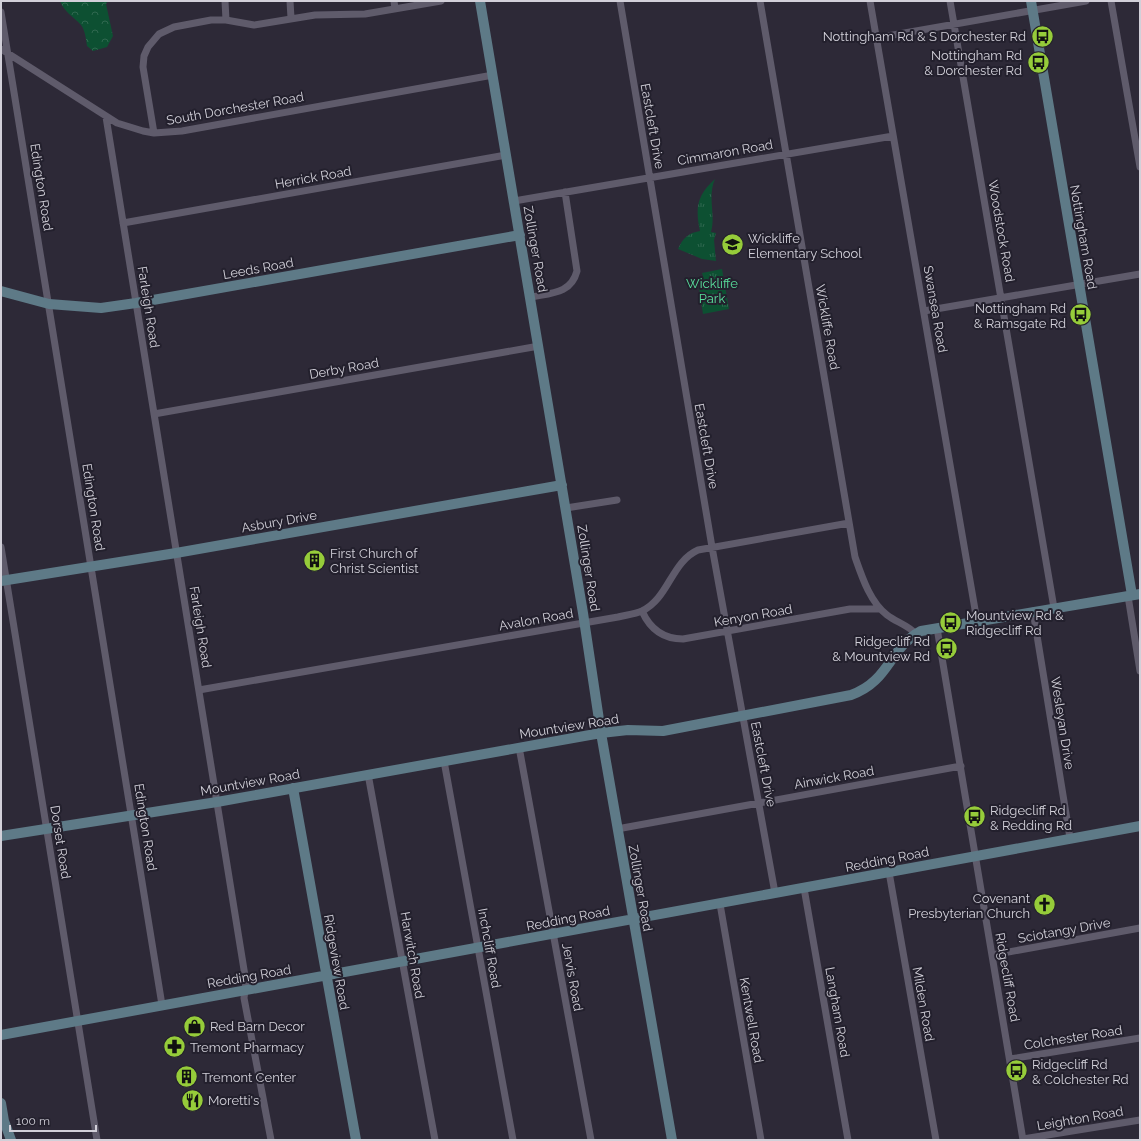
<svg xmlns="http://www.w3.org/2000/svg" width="1141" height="1141" font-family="Raleway,sans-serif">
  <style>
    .forest { fill: url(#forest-crowns) }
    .park { fill: url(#park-tufts) }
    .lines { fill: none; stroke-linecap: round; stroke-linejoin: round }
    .street { stroke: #5f5b6b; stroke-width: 7 }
    .secondary { stroke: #5e7a87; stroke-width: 10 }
    .labels { text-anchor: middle; stroke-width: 4; stroke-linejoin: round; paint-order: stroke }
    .poi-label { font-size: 13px; fill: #d2d0d9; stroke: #23202d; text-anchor: start }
    .street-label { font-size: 13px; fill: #d2d0d9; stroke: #23202d }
    .park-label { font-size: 13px; fill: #59df9c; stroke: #23202d }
  </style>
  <defs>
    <pattern id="forest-crowns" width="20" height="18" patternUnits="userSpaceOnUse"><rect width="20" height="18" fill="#0d5032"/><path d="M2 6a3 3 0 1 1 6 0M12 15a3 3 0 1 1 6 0" fill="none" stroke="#2f684f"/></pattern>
    <pattern id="park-tufts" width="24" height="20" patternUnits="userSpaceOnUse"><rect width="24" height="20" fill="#0d5032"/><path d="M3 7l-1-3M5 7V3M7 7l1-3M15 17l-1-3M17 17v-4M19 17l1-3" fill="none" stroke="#2f684f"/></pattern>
  </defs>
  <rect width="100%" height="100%" fill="#2d2937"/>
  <!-- forest -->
  <path class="forest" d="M60,1H108L106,4L113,36L107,47L93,51L87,46C86,39 85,30 81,25C74,17 64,12 60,1Z"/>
  <!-- park -->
  <path class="park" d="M715,179C707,197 716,214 711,232L716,233L714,240L716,261L702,259L678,249C683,238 688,233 700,231C695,208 697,195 715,179Z
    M722,269L729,309L703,314L698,282L703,276L702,273Z"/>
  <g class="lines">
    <!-- street -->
    <path class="street" d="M225,1L226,20
      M290,1L291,18
      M394,1L395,9
      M620,1L712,547L775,893
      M760,1L855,557C862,577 870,602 887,615C896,622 908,625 916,634
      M870,1L977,621
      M950,1L1054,608
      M1111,1L1140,167
      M1,12L162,1005
      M876,38L1086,1
      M1,49L117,123L143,131L154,133L182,131L493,75
      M106,117L246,982L244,998L271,1140
      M154,133L143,67L144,56L148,47L159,34L174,27L211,20H226L254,25L315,15L365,14L441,1
      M514,201L893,136
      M123,223L506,155
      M531,297C551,293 571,294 577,271L565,192
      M924,311L1140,274
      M154,414L539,346
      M566,508L617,500
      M1,547L97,1140
      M1128,596L1140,671
      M642,611C650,629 663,639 683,639L850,609H880
      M1033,611L1070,838
      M937,628L1023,1140
      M199,690L618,617C626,615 635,614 642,611C669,598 671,562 698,550L849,523
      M519,747L591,1140
      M444,761L513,1140
      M368,774L435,1140
      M617,829L961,766
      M889,872L936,1140
      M804,888L848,1140
      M720,904L761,1140
      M992,955L1140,928
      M1010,1059L1140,1038
      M1023,1139L1140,1120"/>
    <!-- secondary -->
    <path class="secondary" d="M480,1L583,613L601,733L672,1140
      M1031,1L1132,595
      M1,291L49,304L101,308L136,303L520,235
      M1,581L176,553L562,485
      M293,788L356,1140
      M1,836L217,802L601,733L628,730L663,731L851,695C890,681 888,649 921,631L1140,594
      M1,1035L1140,826
      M1,1103L4,1121L11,1140"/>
  </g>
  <!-- icons -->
  <defs>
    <symbol id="bus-disc" viewBox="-11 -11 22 22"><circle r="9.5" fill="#96cc3a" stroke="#23202d"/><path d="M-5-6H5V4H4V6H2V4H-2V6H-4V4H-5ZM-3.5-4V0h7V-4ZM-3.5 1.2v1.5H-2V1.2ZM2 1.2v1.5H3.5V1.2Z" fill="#111"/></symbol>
    <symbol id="school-disc" viewBox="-11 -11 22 22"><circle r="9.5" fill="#96cc3a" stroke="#23202d"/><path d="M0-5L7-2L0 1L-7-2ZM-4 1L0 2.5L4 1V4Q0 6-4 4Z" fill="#111"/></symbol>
    <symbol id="building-disc" viewBox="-11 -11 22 22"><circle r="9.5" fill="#96cc3a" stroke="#23202d"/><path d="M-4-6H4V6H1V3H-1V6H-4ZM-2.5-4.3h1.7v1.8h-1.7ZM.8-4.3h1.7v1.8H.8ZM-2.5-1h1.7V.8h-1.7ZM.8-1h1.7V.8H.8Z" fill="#111"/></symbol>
    <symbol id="church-disc" viewBox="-11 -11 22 22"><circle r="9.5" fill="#96cc3a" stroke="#23202d"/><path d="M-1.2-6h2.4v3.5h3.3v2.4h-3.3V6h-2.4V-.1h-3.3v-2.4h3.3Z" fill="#111"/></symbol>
    <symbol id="shop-disc" viewBox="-11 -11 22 22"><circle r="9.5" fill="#96cc3a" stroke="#23202d"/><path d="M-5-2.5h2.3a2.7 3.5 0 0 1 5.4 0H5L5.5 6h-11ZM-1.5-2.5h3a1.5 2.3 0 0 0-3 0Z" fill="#111"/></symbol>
    <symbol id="pharmacy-disc" viewBox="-11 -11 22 22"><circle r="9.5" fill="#96cc3a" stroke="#23202d"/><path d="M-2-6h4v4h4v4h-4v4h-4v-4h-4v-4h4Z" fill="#111"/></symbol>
    <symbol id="restaurant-disc" viewBox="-11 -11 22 22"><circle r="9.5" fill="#96cc3a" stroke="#23202d"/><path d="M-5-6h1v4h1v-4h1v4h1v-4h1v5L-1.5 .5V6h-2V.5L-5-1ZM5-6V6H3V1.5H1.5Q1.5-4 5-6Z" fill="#111"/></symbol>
  </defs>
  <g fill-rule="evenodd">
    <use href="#bus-disc" x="1030" y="24" width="25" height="25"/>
    <use href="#bus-disc" x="1026" y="50" width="25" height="25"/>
    <use href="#school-disc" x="720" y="232" width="25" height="25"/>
    <use href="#bus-disc" x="1068" y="302" width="25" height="25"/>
    <use href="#building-disc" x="302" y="548" width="25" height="25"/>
    <use href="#bus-disc" x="938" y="610" width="25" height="25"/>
    <use href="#bus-disc" x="934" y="636" width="25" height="25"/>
    <use href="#bus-disc" x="962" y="804" width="25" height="25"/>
    <use href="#church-disc" x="1032" y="892" width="25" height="25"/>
    <use href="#shop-disc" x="182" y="1014" width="25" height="25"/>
    <use href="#pharmacy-disc" x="162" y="1034" width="25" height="25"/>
    <use href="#bus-disc" x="1004" y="1058" width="25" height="25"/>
    <use href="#building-disc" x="174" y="1064" width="25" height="25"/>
    <use href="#restaurant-disc" x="180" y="1088" width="25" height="25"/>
  </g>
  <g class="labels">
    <!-- poi labels -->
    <g class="poi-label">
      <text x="1026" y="41" text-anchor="end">Nottingham Rd &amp; S Dorchester Rd</text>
      <text x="1022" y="60" text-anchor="end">Nottingham Rd<tspan x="1022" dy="15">&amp; Dorchester Rd</tspan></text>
      <text x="748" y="243">Wickliffe<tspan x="748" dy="15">Elementary School</tspan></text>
      <text x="1066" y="313" text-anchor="end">Nottingham Rd<tspan x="1066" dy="15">&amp; Ramsgate Rd</tspan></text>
      <text x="330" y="558">First Church of<tspan x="330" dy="15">Christ Scientist</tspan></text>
      <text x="966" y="620">Mountview Rd &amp;<tspan x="966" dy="15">Ridgecliff Rd</tspan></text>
      <text x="930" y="646" text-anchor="end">Ridgecliff Rd<tspan x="930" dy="15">&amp; Mountview Rd</tspan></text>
      <text x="990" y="815">Ridgecliff Rd<tspan x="990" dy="15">&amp; Redding Rd</tspan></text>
      <text x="1030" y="903" text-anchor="end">Covenant<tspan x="1030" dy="15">Presbyterian Church</tspan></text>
      <text x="210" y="1031">Red Barn Decor</text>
      <text x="190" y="1052">Tremont Pharmacy</text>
      <text x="1032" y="1069">Ridgecliff Rd<tspan x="1032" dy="15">&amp; Colchester Rd</tspan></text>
      <text x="202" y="1082">Tremont Center</text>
      <text x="208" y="1105">Moretti's</text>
    </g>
    <!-- street labels -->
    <g class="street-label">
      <text transform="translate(235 108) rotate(-10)" y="5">South Dorchester Road</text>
      <text transform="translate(653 126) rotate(80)" y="5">Eastcleft Drive</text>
      <text transform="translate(725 152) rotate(-10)" y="5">Cimmaron Road</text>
      <text transform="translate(313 177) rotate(-10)" y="5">Herrick Road</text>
      <text transform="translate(42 187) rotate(81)" y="5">Edington Road</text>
      <text transform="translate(1002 231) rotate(80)" y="5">Woodstock Road</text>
      <text transform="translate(1084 237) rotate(80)" y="5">Nottingham Road</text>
      <text transform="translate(536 249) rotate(80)" y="5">Zollinger Road</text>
      <text transform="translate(258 268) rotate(-10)" y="5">Leeds Road</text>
      <text transform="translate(149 307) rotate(81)" y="5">Farleigh Road</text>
      <text transform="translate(936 309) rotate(80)" y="5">Swansea Road</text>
      <text transform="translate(828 327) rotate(80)" y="5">Wickliffe Road</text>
      <text transform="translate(344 368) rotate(-10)" y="5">Derby Road</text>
      <text transform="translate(707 446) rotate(80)" y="5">Eastcleft Drive</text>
      <text transform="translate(94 507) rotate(81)" y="5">Edington Road</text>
      <text transform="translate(279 521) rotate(-10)" y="5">Asbury Drive</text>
      <text transform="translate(589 568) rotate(81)" y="5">Zollinger Road</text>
      <text transform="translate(753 615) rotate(-10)" y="5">Kenyon Road</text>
      <text transform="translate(536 619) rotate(-10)" y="5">Avalon Road</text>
      <text transform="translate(201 627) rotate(81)" y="5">Farleigh Road</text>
      <text transform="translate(1063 723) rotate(81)" y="5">Wesleyan Drive</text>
      <text transform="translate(569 726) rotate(-9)" y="5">Mountview Road</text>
      <text transform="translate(764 764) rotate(79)" y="5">Eastcleft Drive</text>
      <text transform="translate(834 777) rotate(-10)" y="5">Ainwick Road</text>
      <text transform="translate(250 782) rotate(-10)" y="5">Mountview Road</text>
      <text transform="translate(146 827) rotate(81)" y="5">Edington Road</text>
      <text transform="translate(61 842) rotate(81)" y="5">Dorset Road</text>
      <text transform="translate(887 859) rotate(-11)" y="5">Redding Road</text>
      <text transform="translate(641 888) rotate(80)" y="5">Zollinger Road</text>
      <text transform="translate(568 918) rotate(-11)" y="5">Redding Road</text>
      <text transform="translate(1064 930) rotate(-10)" y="5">Sciotangy Drive</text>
      <text transform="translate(490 948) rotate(80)" y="5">Inchcliff Road</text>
      <text transform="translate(413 955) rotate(80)" y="5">Harwitch Road</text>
      <text transform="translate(337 962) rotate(80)" y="5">Ridgeview Road</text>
      <text transform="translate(249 976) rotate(-10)" y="5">Redding Road</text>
      <text transform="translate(573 977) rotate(80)" y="5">Jervis Road</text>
      <text transform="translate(1008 977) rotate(80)" y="5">Ridgecliff Road</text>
      <text transform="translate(924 1004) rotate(80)" y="5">Milden Road</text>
      <text transform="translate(838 1012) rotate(80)" y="5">Langham Road</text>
      <text transform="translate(752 1020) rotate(80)" y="5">Kentwell Road</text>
      <text transform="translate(1073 1037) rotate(-9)" y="5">Colchester Road</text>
      <text transform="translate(1080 1118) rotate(-10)" y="5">Leighton Road</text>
    </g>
    <!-- park labels -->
    <g class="park-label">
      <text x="712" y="288">Wickliffe<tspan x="712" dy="15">Park</tspan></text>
    </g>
  </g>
  <!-- border -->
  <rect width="1141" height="1141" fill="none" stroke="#d2d0d9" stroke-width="4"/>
  <!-- scale -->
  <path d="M10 1125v6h86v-6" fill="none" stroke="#d2d0d9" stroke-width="2"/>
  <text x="16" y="1125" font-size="12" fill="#d2d0d9" stroke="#23202d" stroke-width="3" paint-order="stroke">100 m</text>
</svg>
